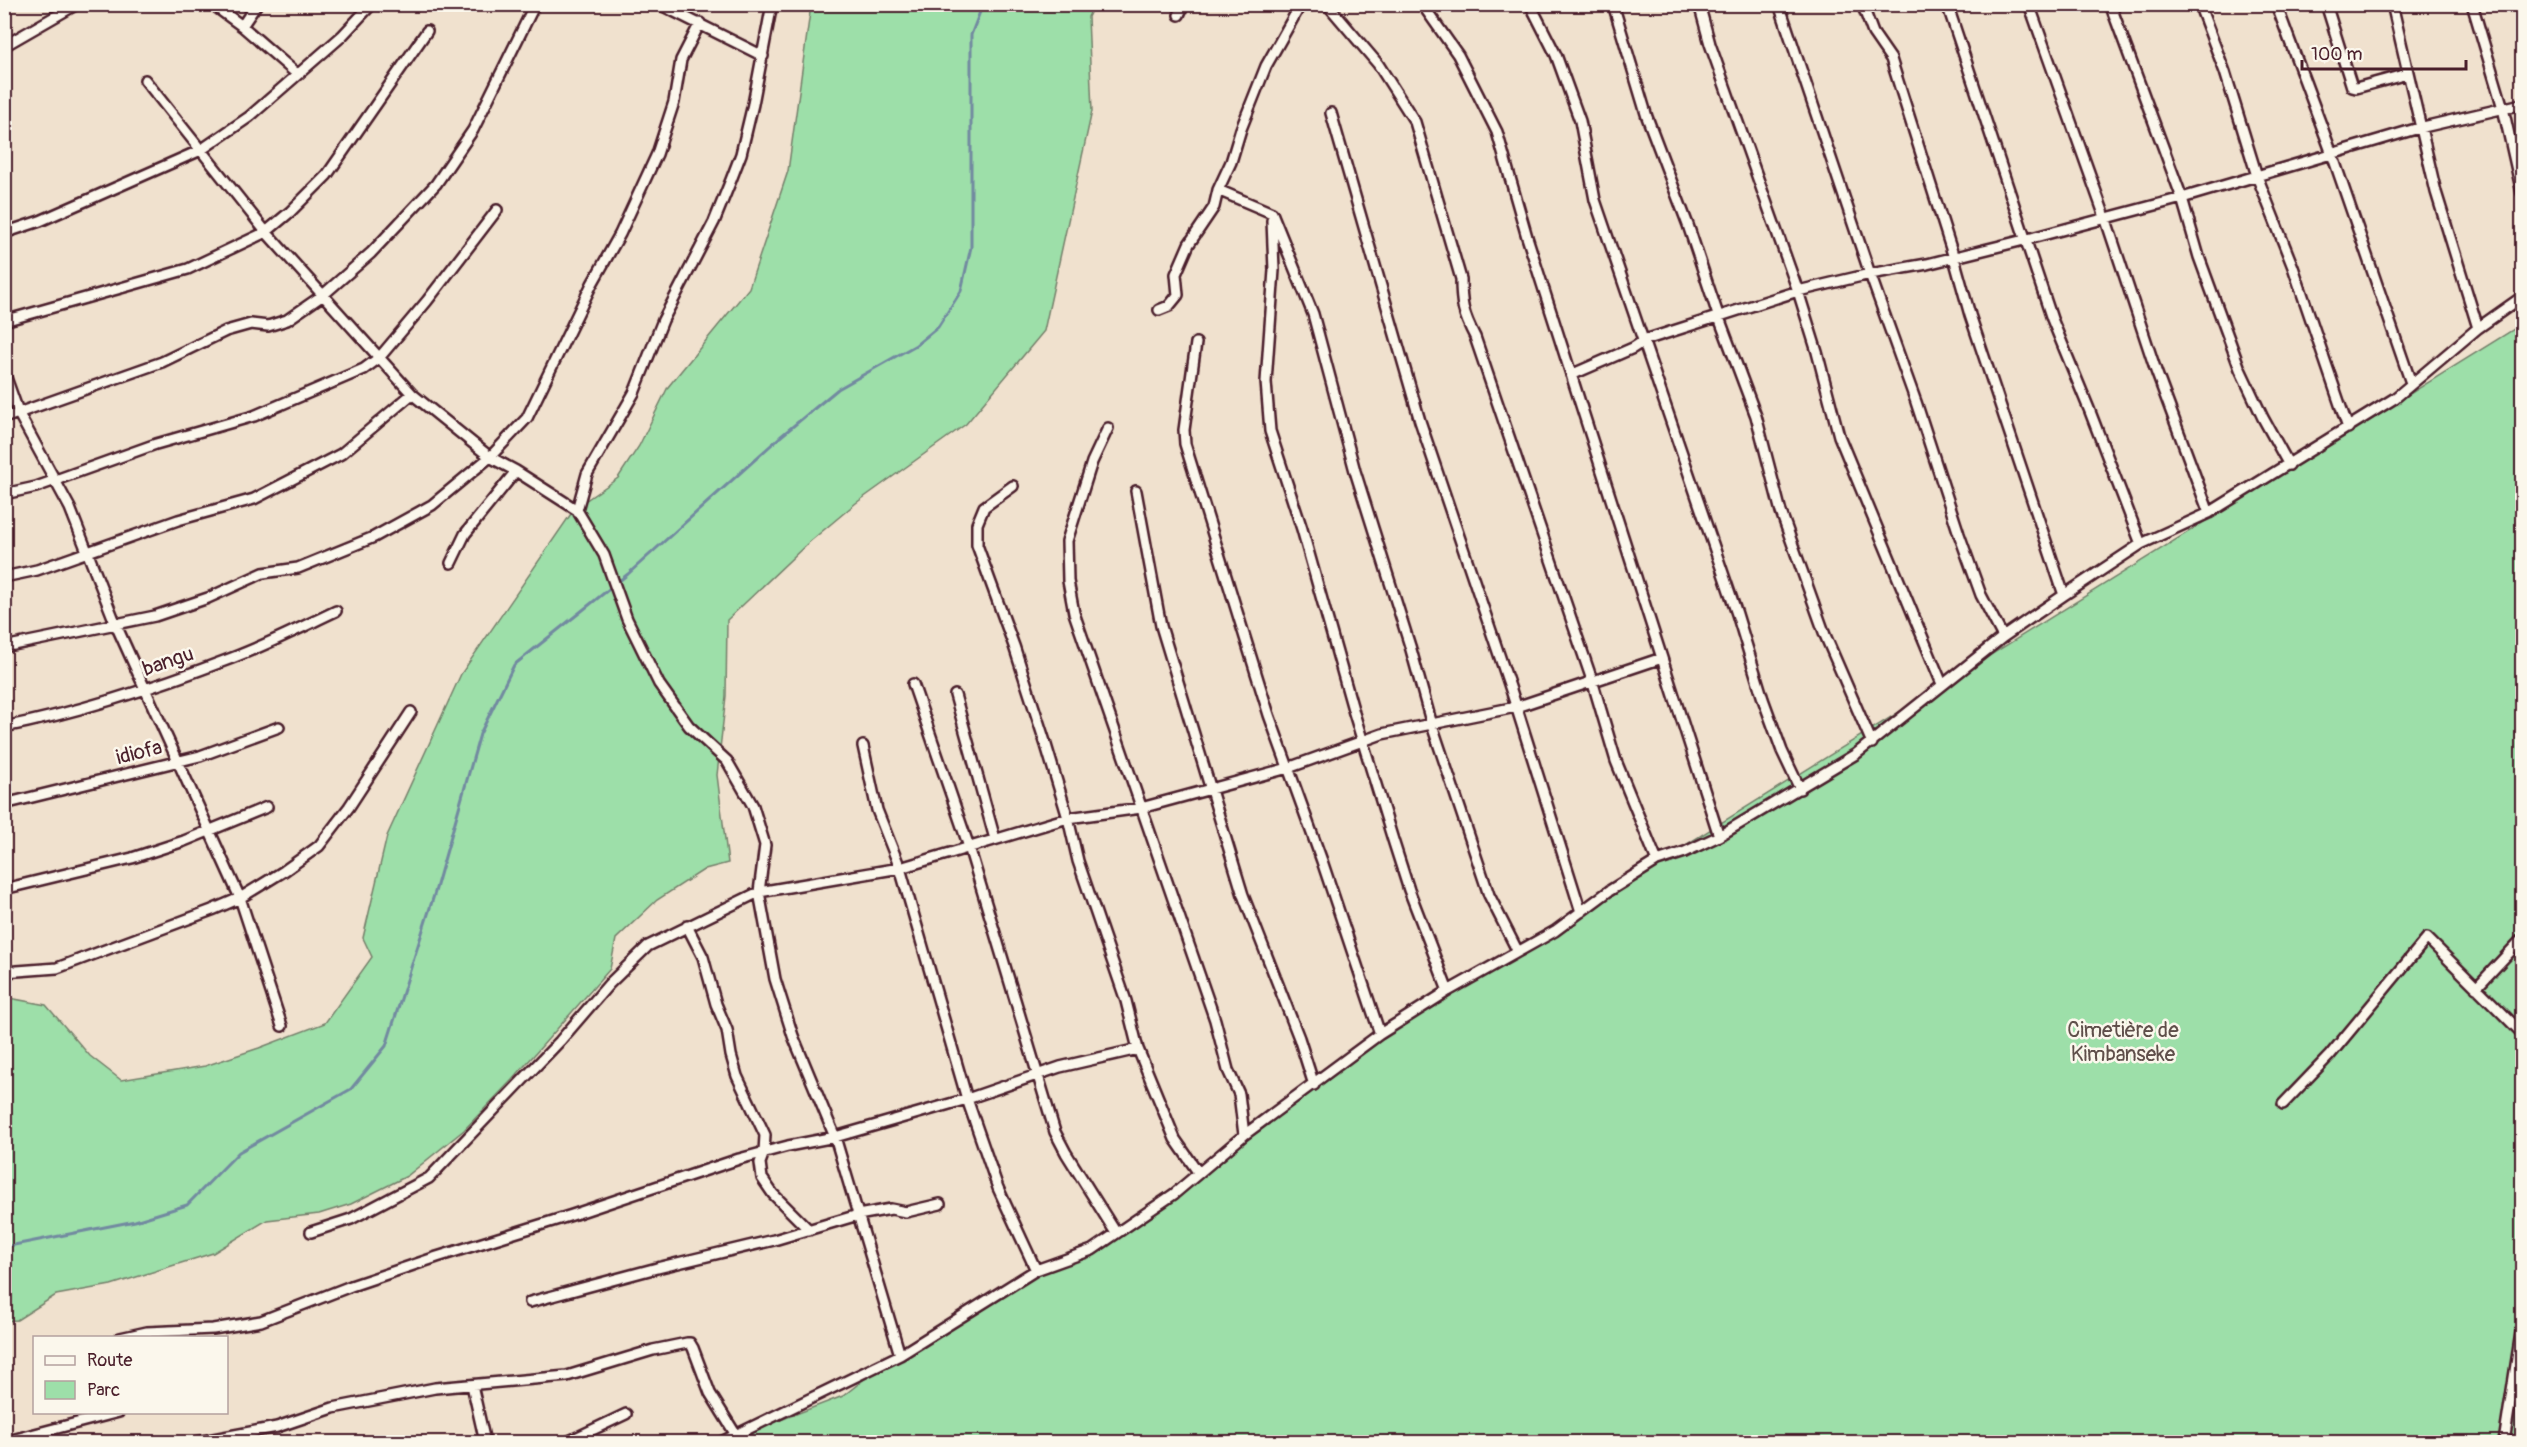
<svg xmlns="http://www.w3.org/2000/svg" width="2527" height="1447" font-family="Pangolin,sans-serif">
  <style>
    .green { fill: #9ddfa9; stroke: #747f6a; stroke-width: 1.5 }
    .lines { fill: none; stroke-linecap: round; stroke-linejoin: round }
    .stream { stroke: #728aa0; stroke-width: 3 }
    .minor-casing { stroke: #4a1f2b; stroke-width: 14 }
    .minor { stroke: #fbf7ec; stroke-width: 9 }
    .labels { text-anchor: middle; stroke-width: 5; stroke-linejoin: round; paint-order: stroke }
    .street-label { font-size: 21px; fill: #4a1f2b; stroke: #fbf7ec }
    .park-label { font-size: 21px; fill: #5f4f4a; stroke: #fbf7ec }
  </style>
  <rect width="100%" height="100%" fill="#f0e1ce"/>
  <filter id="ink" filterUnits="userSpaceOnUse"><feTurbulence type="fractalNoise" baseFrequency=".0167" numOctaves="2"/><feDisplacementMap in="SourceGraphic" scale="12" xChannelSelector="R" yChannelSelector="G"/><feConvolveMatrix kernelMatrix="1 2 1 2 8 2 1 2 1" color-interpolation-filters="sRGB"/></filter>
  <g filter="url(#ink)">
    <!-- green -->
    <path class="green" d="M811,5H1094L1088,17L1092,111L1044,331L966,424L856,503L807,544L727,620L726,696L717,775L728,863L705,869L657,900L616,939L610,969L512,1080L464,1130L407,1176L351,1204L319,1214L267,1220L213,1253L111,1285L56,1295L17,1320L5,1321L4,997L46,1005L90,1056L121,1080L205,1066L259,1048L325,1023L372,957L363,938L387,836L461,674L575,508L618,478L639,446L668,387L749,288L788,171Z
      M2522,324V1442H723L843,1396L887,1361L1036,1270L1092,1250L1380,1034L1517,950Z"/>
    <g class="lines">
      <!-- stream -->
      <path class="stream" d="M4,1247L135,1221L187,1205L239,1152L351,1089L386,1046L435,892L480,734L514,665L628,574L780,437L838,389L916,345L938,327L961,291L971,247V35L983,4"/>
      <defs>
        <path id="minor" d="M212,4L242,26L297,74
          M659,4L763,56
          M1327,4L1378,64L1415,122L1461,279C1461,304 1463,314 1475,337L1592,680L1616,761L1657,861
          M1422,4L1458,55L1497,132L1527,237L1719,836
          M1530,4L1556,55L1580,121L1595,200L1737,614L1763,699L1782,751L1800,789
          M1613,4L1647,117L1688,225L1718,315L1756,416L1781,512L1825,635L1872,743
          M1699,4L1710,44L1798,291L1817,352L1839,436L1942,684
          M1779,4L1870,274L1916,402L1959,534L1981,595L2003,637
          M1862,4L1873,33L1891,59L1954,258L1970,315L2064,595
          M1947,4L2052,319L2089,409L2141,544
          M2029,4L2105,217L2156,371L2209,513
          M2110,4L2182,198L2199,257L2240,369L2263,418L2289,465
          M2199,4L2225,72L2257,176L2293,267L2348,428
          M2276,4L2332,154L2411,383
          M2326,4L2352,87L2356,88L2407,74
          M2392,4L2436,192L2478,328
          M2472,4L2503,108L2522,193
          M1179,15L1184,4
          M242,26L257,4
          M4,46L77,4
          M145,80L266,232L412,394L490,457L516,471L577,510L604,555L627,619L659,684L689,726L727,761L753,806L765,845L759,892L775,979L793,1036L835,1137L900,1355
          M1331,113L1420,421L1512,693L1581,912
          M1218,190L1272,213L1313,314L1355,471L1410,646L1432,725L1489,895L1517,950
          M1272,220L1274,270L1266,382L1270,431L1302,529L1354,713L1393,840L1409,890L1448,991
          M4,233L40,221L201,150L249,117L342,36L372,4
          M1159,310L1169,306L1178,295L1176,274L1189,244L1214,207L1218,190L1231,162L1241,129L1266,66L1301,4
          M4,321L188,269L266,232L290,212L327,175L427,31
          M1196,343L1184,430L1185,444L1269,715L1322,861L1380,1034
          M4,372L19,414L70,508L116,625L240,898L282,1026
          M1571,375L1633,348L1645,340L1798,291L1870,274L1927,264L2024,240L2182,198L2419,128L2522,104
          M4,418L162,362L226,331L251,324L268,326L287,320L323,295L371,253L436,184L473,130L535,4
          M1108,428L1092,462L1067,541L1068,581L1074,613L1215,1020L1228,1070L1239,1094L1244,1135
          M1013,486L984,507L977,524V545L1014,646L1046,745L1068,818L1078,861L1126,1001L1138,1049L1175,1139L1198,1172
          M1136,491L1161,626L1243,895L1299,1038L1314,1085
          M4,494L36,487L156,444L254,416L364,369L379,358L427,301L497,210
          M577,510L587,474L634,393L663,320L714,222L731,180L741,154L753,104L772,4
          M451,563L465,534L516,471
          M4,577L37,570L178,520L254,499L341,454L412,394
          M4,647L155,616L208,598L263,573L298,568L374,537L432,505L490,457L527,418L592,284L620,234L657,154L674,102L681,60L700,23
          M913,684L969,847L1055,1132L1066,1153L1116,1233
          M955,695L995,839
          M4,727C81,712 159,686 232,658C267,645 302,627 336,611
          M863,746L877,810L900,868L967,1099L998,1188L1036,1270
          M4,804L200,756L279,727
          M4,889L132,858L184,841L267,807
          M687,926L703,957L716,1004L727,1030L731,1055L737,1076L765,1135L764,1152L760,1163L762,1178L773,1194L809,1230
          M4,972L57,968L212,910L240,898L284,871L319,846L349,807L411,712
          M2476,988L2522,939
          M2283,1104L2330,1055L2427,938L2522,1033
          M311,1232L351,1219L429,1178L560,1041L609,984L648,946L759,892L900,868L1068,818L1141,808L1288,768L1382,734L1516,707L1662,658
          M530,1302L657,1268L774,1240L858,1215L891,1209L906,1212L940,1204
          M120,1338L147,1332L213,1329L261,1321L351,1286L437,1257L572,1215L739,1159L788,1146L835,1137L967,1099L1060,1067L1138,1049
          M472,1385L485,1442
          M4,1442L119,1412
          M197,1442L277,1427L333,1408L435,1388L567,1376L653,1350L687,1343H690L693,1348L710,1393L736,1435
          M567,1442L626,1414
          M721,1442L900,1355L1036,1270L1092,1250L1174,1194L1244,1135L1380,1034L1448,991L1555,931L1609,891L1657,861L1685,852L1719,836L1856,754L2003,637L2064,595L2141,544L2209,513L2395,398L2478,328L2522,297
          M2504,1442L2522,1326"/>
      </defs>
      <!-- minor casing -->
      <use href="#minor" class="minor-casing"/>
      <!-- minor -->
      <use href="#minor" class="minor"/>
    </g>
  </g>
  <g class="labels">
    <!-- street labels -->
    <g class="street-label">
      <text transform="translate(168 661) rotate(-19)" y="7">bangu</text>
      <text transform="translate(139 752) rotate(-14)" y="7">idiofa</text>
    </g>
    <!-- park labels -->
    <g class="park-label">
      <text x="2123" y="1037">Cimetière de<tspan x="2123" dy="24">Kimbanseke</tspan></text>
    </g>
  </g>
  <!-- margin -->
  <rect width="2527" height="1447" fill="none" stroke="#fbf7ec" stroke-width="24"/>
  <rect x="12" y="12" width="2503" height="1423" fill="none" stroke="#4a1f2b" stroke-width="2" filter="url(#ink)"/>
  <!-- legend -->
  <rect x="33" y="1336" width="195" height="78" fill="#fbf7ec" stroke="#b4a19f" stroke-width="1.5"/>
  <rect x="45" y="1356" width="30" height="9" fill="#fbf7ec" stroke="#b4a19f" stroke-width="1.5"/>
  <text x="87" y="1366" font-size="18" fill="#4a1f2b">Route</text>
  <rect x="45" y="1381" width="30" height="18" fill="#9ddfa9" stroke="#b4a19f" stroke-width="1.5"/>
  <text x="87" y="1396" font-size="18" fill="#4a1f2b">Parc</text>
  <!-- scale -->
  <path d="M2302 60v9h164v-9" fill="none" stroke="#4a1f2b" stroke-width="3"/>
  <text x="2311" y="60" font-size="18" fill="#4a1f2b" stroke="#fbf7ec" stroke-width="4.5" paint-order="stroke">100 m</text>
</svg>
